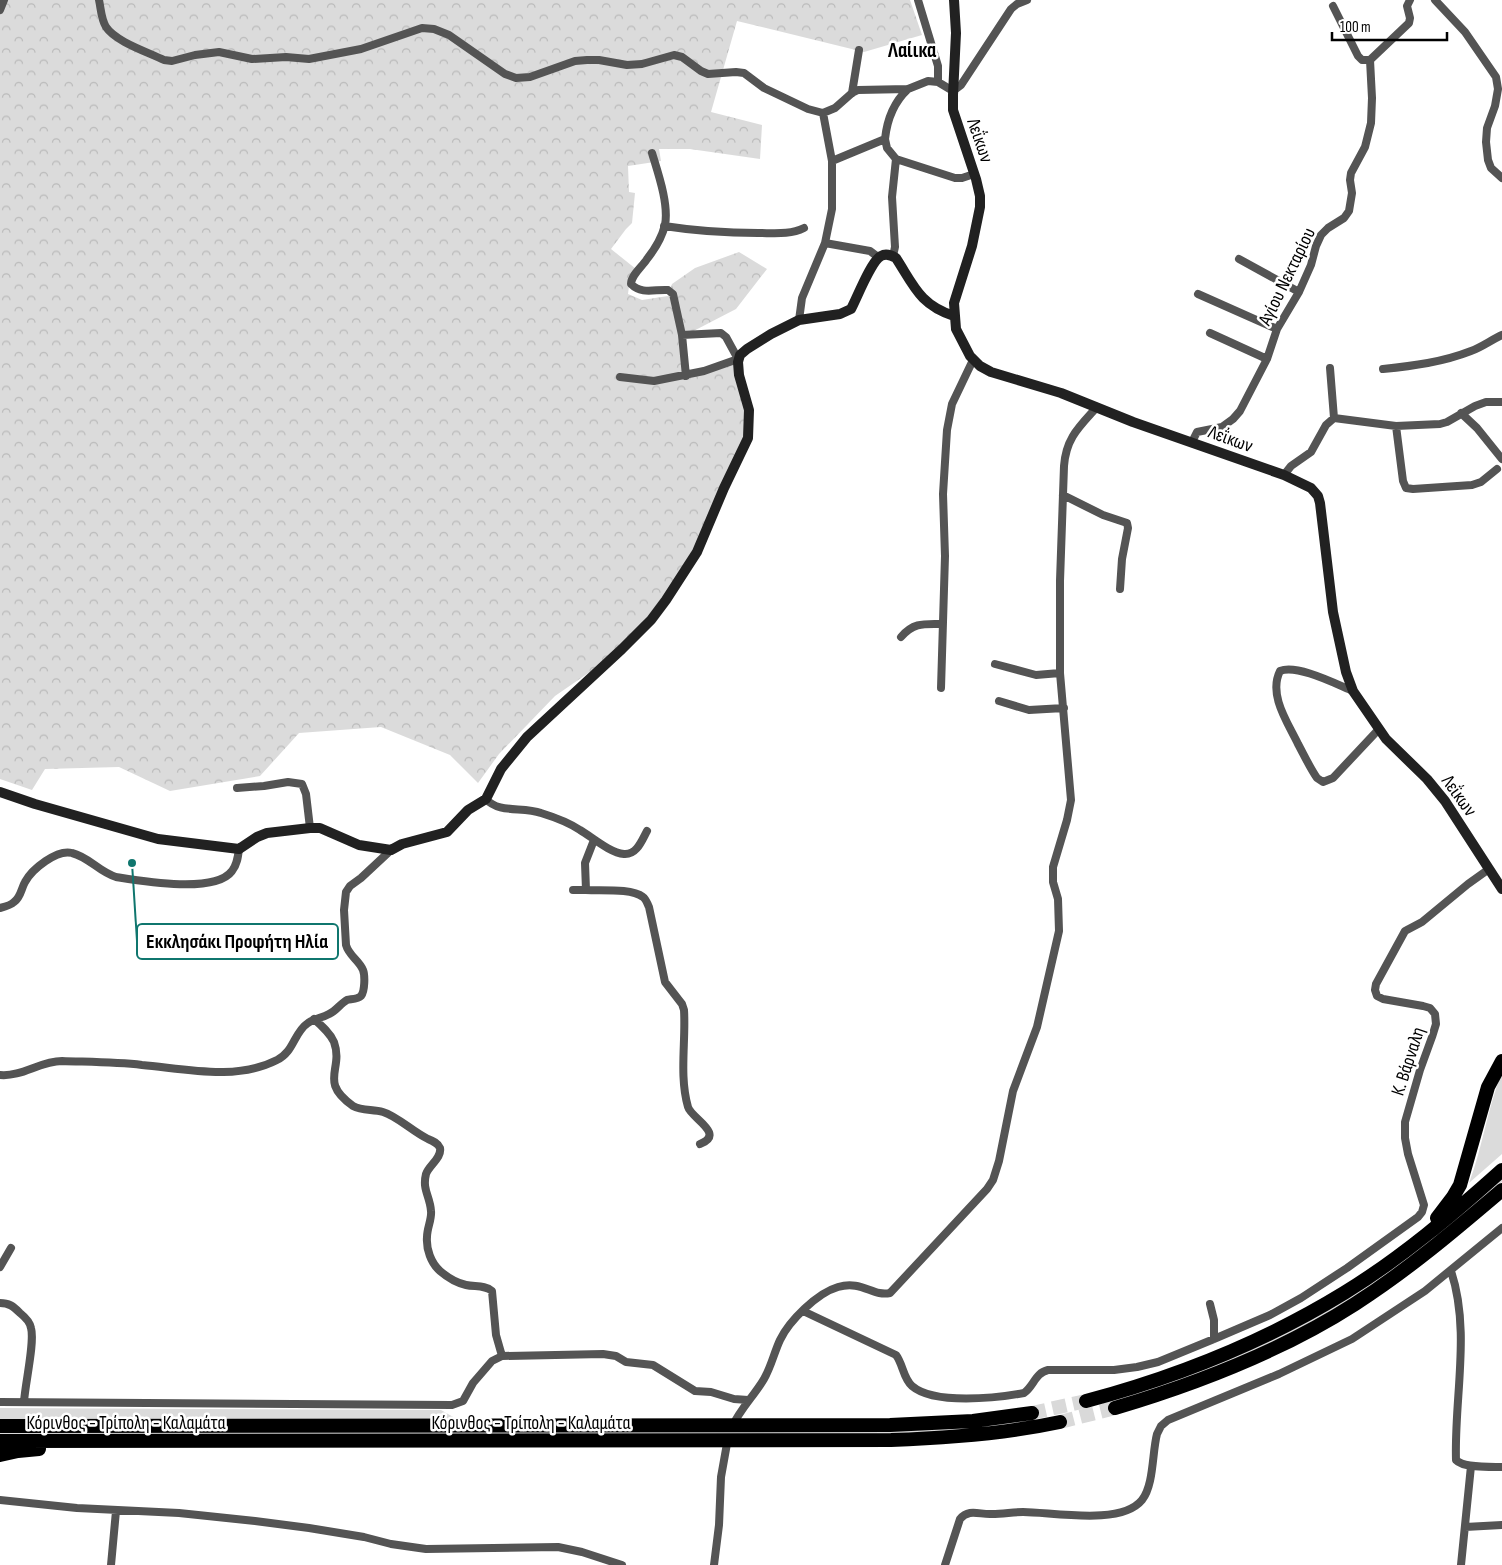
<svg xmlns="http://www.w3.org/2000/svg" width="1502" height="1565" font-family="'Sofia Sans Condensed',sans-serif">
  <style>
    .green { fill: #dbdbdb }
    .forest { fill: url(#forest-crowns) }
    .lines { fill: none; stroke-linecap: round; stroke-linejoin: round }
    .highway-tunnel { stroke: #d9d9d9; stroke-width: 14; stroke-dasharray: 14 7; stroke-linecap: butt }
    .street { stroke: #545454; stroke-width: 8 }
    .secondary { stroke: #212121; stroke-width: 10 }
    .highway { stroke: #000; stroke-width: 14 }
    .labels { text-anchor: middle; stroke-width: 5; stroke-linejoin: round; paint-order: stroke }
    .street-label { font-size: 19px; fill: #000; stroke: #fff }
    .quarter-label { font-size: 21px; font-weight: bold; fill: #000; stroke: #fff }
    .leader { fill: none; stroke: #0f766e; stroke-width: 2 }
    .callout-dot { fill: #0f766e; stroke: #fff; stroke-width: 2 }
    .callout { fill: #fff; stroke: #0f766e; stroke-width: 2 }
    .callout-label { font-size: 20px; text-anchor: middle; font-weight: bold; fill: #000 }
  </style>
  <defs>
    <pattern id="forest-crowns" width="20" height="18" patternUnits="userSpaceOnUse" patternTransform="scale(1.25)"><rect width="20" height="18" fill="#dbdbdb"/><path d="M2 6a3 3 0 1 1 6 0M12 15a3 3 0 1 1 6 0" fill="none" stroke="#bababa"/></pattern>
  </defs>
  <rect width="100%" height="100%" fill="#fff"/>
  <!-- green -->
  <path class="green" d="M1502,1073V1154L1469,1183C1483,1147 1487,1108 1502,1073Z
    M1502,1177V1182L1463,1217L1375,1284L1305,1327L1233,1361L1104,1406L1102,1402L1279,1335Z
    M0,1408L441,1410L455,1418L452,1421L0,1419Z
    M1033,1418L1034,1422L1013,1426L891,1435H0V1432Z"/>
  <!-- forest -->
  <path class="forest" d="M0,0H910L922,35L864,52L737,21L711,112L762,125L760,159L690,149H659L661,161L628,166L629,192L635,193L632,223L626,229L611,249L636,269L630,278L628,294L642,300L668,296L672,284L695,268L739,252L767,269L736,309L680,338L686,378C704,375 719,370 735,362L748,427L700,538L668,590L639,627L597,667L555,696L499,754L478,783L450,755L381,727L299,733L260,776L170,791L119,767L45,769L32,790L0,779Z"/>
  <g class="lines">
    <!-- highway-tunnel -->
    <path class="highway-tunnel" d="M1032,1413L1086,1401
      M1060,1422L1115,1408"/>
    <!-- street -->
    <path class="street" d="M99,0C101,9 101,19 106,27C116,42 148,52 164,60L172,61L195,55L219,52L252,59L286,57L309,59L361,49L422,28L434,29L449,35L505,74L516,78L530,77L575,61L587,60H599L627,65L642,64L674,55L682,57L701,71L708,74L736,72L744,73L764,88L808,109L823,113L835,108L852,93L858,90L908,89L928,81L938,82L953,91L961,85L1011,9L1017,4L1027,0
      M918,0L938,66V82
      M1435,0L1465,32L1496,77L1498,89L1495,106L1487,128L1486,142L1488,160L1491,168L1502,178
      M1333,6L1358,56L1362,60H1370
      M0,10L4,0
      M852,93L859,50
      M885,139L887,148L896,159L955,178H962L974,174
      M652,153C658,173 669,204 665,225C662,237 655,249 647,259C642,267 631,275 631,284C642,295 655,289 668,290L673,294L682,335L686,376
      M832,161L885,139C887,120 894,102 908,89
      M664,226C696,231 726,233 758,233C774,233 790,235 804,228
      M825,243L870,251L878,257
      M893,256L895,247L892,197L896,159
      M1239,259L1299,292
      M1198,294L1277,329
      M799,320L802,298L825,243L832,209V161L823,113
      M1210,333L1267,359
      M1330,368L1334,418
      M1383,369C1413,366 1443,362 1471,351C1482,347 1491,340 1502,335
      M620,377L654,381L704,371L738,359L726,337L721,333L682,335
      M1461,413L1477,428L1502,459
      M1396,426L1403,481L1406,488L1413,489L1472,485L1481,482L1497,469
      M1192,442L1197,432L1222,427L1233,419L1240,411L1267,359L1277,329L1299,292L1311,265L1316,246L1321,235L1328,228L1344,218L1349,211L1352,193L1350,180L1351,173L1365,147L1371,123L1372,98L1370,60L1409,23L1410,18L1407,6L1410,0
      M1284,475L1291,466L1311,452L1326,425L1334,418L1396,426L1440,424L1447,422L1475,406L1486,402H1502
      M1063,495L1103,515L1127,523L1128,528L1122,559L1120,589
      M901,637C914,622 924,624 943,624
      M995,664L1036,675L1060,673
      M941,688L945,556L943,494L947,430L952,404L973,360
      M1353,691C1336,684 1297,664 1280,671C1268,695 1288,723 1298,744C1304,755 1310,768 1317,778L1323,782L1333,778L1379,729
      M999,701L1029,710L1064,708
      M237,788L264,786L288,782L302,784L306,794L310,828
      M486,799C499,814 523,806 541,813C554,817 568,822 580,830C592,837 610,853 624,854C637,855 642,840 647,831
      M594,840L585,863L586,890C601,891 631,888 643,897C646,899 647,903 649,907L665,982L682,1004L684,1010C686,1041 679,1076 688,1107C691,1118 726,1134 700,1144
      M573,890H586
      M0,908C4,907 11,905 14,902C21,897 21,889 25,882C32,869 57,849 72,853C89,857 99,872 116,877C141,881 215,894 232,871C237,865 238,857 239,849
      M314,1019C322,1026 330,1033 334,1042C344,1070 318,1081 353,1106C362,1111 373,1109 383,1112C397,1116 413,1132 428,1139C433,1141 438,1143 440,1148C442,1158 429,1165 426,1174C422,1190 430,1196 431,1211C432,1219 427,1228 427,1237C426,1249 431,1263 440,1271C447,1277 457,1283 466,1285C475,1287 485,1285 492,1291L496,1335L502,1356
      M0,1075C22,1077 40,1061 62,1061C89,1062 116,1062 142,1065C186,1069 236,1081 277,1060C294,1052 294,1032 308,1023C315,1018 322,1018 329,1014C336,1011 340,1004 347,1000C351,999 358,999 361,996C365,991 365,975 363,970C359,960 349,956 346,945L344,910L346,892L350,886L361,878L391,850
      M0,1267L11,1248
      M1451,1271C1471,1331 1454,1398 1456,1460C1463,1468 1491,1467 1502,1467
      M0,1303C9,1303 13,1306 20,1313C25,1317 30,1322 31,1328C35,1342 25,1384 24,1402
      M1210,1304L1214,1320V1339
      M803,1311L896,1355C903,1364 903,1378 912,1386C934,1405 997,1398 1024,1393C1034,1386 1035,1373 1048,1370H1114L1137,1367L1158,1362L1214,1339L1270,1315L1301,1298L1347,1268L1418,1217L1422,1212L1424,1205L1408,1154L1405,1138V1122L1420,1070L1432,1037L1436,1024L1435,1014L1430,1008L1423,1006L1383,999L1377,996L1375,990L1376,984L1405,931L1422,922L1468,884L1489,869
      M0,1402L452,1405L463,1401L473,1383L492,1361L502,1356L603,1354L616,1356L626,1362L653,1365L695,1391L711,1392L734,1399L748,1400
      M732,1427C740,1409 754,1396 764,1379C771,1367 774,1353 780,1340C789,1321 817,1293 838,1287C862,1280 873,1297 890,1293L987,1189L993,1180L999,1161L1013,1091L1037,1027L1059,931L1058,899L1053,882V867L1067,820L1071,800L1060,673V581L1064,466C1066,438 1079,427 1097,407
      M0,1500L77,1508L179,1513L255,1521L309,1528L364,1537L391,1544L426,1549L558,1547L582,1552L622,1565
      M1465,1527L1502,1525
      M111,1565L116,1511
      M714,1565L719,1525L721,1477L728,1438
      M945,1565L960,1519C969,1508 980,1515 992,1514C1003,1514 1013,1512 1023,1512C1052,1512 1121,1526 1142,1500C1154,1485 1152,1453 1157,1434L1161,1426L1168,1420L1279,1374L1352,1339L1425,1291L1502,1228
      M1461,1565L1471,1466"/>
    <!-- secondary -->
    <path class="secondary" d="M954,0L956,33L953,95V110L976,179L980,196V207L972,246L954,303L956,329L970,356L980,366L991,372L1061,393L1133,422L1284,475L1311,488L1318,496L1320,503L1333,612L1346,672L1353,691L1386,739L1427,779L1445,801L1502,889
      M0,792L35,804L158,839L239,849L257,837L267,833L310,828H320L359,845L391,850L402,844L447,832L468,810L486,799L501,769L527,737L622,649L651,620L666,600L697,552L724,488L748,438L749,410L739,375L738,362L740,355L747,349L771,334L799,320L840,314L851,309C857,298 871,261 881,256C886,253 891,255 896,258C914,286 920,305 954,316"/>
    <!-- highway -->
    <path class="highway" d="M1437,1218L1453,1197L1460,1185L1488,1087L1502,1061
      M1086,1401C1176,1377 1264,1342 1344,1293C1401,1258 1453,1214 1502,1170
      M1115,1408C1199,1383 1282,1351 1355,1304C1408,1270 1455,1230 1502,1190
      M0,1426L890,1425L973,1421L1032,1413
      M0,1441L891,1440C949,1438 1004,1434 1060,1422
      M0,1455L18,1451L39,1449"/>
  </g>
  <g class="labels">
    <!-- street labels -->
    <g class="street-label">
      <text transform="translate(981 140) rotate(71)" y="7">Λεΐκων</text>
      <text transform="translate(1286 276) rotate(-64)" y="7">Αγίου Νεκταρίου</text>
      <text transform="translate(1231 438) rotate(20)" y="7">Λεΐκων</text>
      <text transform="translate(1460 795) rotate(54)" y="7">Λεΐκων</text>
      <text transform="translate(1407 1061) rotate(-72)" y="7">Κ. Βάρναλη</text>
      <text x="126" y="1429">Κόρινθος - Τρίπολη - Καλαμάτα</text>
      <text x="531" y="1429">Κόρινθος - Τρίπολη - Καλαμάτα</text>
    </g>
    <!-- quarter labels -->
    <g class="quarter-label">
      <text x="912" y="57">Λαίικα</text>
    </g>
  </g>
  <!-- callouts -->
  <path class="leader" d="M132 863L137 941"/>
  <circle class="callout-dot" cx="132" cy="863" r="5"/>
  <rect class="callout" x="137" y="924" width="201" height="35" rx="5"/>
  <g class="callout-label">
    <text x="237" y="948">Εκκλησάκι Προφήτη Ηλία</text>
  </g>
  <!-- scale -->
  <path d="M1332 32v8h115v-8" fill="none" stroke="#000000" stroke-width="2.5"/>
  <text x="1340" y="32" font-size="15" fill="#000000" stroke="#ffffff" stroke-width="4" paint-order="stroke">100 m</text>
</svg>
